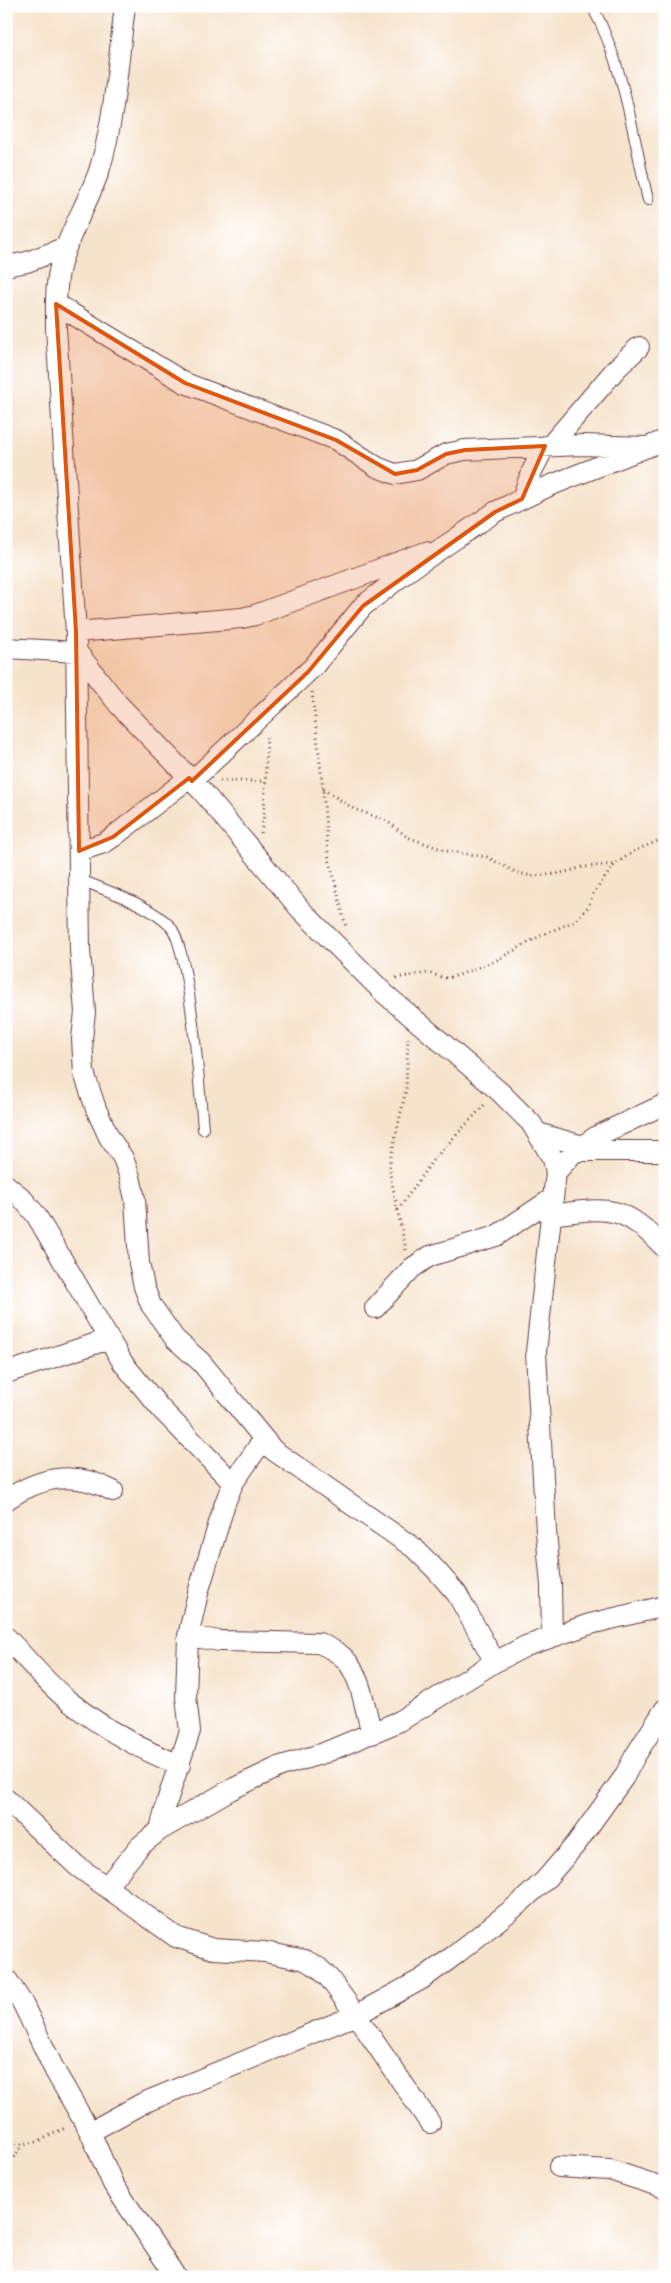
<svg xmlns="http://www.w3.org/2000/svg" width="671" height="2283" font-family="Vollkorn,serif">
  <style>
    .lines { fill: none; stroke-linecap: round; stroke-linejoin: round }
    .service-casing { stroke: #643c43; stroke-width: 12 }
    .minor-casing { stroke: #643c43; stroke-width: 22 }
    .path { stroke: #643c43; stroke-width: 3; stroke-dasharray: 1 4; stroke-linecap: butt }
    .service { stroke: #fff; stroke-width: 10 }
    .minor { stroke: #fff; stroke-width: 20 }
    .marked { fill: #e0560e; fill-opacity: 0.2; stroke: #e0560e; stroke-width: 4; stroke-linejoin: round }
  </style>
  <rect width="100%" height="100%" fill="#fff"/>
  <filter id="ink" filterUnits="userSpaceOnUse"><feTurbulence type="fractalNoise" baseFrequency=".02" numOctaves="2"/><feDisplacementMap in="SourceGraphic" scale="10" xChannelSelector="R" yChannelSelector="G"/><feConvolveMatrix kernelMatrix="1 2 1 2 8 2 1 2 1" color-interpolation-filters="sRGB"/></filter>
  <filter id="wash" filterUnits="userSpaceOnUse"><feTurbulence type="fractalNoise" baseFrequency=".0096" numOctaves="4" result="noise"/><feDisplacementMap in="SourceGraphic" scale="20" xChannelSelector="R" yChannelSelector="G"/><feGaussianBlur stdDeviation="1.12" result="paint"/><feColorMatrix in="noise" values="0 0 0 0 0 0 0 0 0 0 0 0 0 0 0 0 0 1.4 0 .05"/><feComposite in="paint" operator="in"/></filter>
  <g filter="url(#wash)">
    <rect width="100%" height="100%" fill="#f6e3cb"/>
  </g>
  <g filter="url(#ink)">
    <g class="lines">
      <defs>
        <path id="service" d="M592,6C624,65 633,135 648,200
          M79,879C108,892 147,903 170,926C190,948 200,1093 203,1129"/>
        <path id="minor" d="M125,6C118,60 115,117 100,168C89,202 68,233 60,267C55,287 56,308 56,328L76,632L80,950L85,1012L82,1039L84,1073L96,1109L109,1137L123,1158L130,1177L135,1199L139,1263L144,1287L151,1305L175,1339L201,1362L273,1450L414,1548L436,1570L457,1594L495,1662
          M6,266L27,262L66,247
          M56,304L185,383L336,440L377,467L395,474L417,470L446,454L465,450L582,445L645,447
          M550,446L616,369L639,347
          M522,499L531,473L545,446
          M76,632L242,618L255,615L426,552
          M6,648L77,652L119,705L202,791L301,910L385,994L500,1092L531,1123L553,1159L556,1172L536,1352L546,1532L551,1585L552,1636
          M192,781L314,666L363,606L408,571L495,512L549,486L665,440
          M79,851L104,843L113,837L189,778
          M538,1133L583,1146
          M575,1151H665
          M556,1172L575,1151L597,1136L665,1104
          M6,1185L21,1197L36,1215L123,1363L161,1409L233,1483
          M551,1215C609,1207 622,1204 665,1248
          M375,1308L412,1268L430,1256L496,1236L553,1198
          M6,1373L109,1339
          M6,1500C42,1476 75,1470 113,1491
          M188,1636L220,1641L319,1643C328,1647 339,1652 346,1660C362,1679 365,1710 372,1734
          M6,1637C27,1659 47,1684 70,1702C103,1728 141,1750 180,1765
          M6,1799L77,1866L176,1937L213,1949L265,1952L305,1960L319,1968L329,1978L356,2015L430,2123
          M160,1830L167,1801L190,1731L186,1697L188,1636L198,1593L225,1503L233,1483L263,1440
          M106,1887L140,1846L160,1830L230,1790L281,1766L324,1753L400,1721L495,1662L526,1646L590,1624L665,1606
          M6,1978L23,2004L55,2071L90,2132L113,2184L176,2277
          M90,2132L143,2103L356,2015L422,1979L455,1955L520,1903L545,1880L576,1844L624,1777L635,1756L665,1709
          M559,2167L610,2170L665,2188"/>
      </defs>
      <!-- service casing -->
      <use href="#service" class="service-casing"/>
      <!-- minor casing -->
      <use href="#minor" class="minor-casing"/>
      <!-- path -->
      <path class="path" d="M312,692L323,789L328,854L346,927
        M220,781H265
        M323,789L354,809L387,821L407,837L447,851L487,857L517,873L532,876L557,874L584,867L615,864
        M261,833L264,814L267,734
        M396,978L428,973L447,978L459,975L495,961L542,935L575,921L588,907L593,894L615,864L636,850L665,838
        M398,1210L433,1160L486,1103
        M406,1250L390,1174V1161L406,1090L408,1038
        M6,2146L37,2142L67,2127
        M6,2170L22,2145"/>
      <!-- service -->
      <use href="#service" class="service"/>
      <!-- minor -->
      <use href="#minor" class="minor"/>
    </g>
  </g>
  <!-- marked area -->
  <path class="marked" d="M56,304L185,383L336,440L395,474L417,470L446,454L465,450L545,446L522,499L495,512L363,606L308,672L192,781L189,778L113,837L79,851L76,632Z"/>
  <!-- margin -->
  <rect width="671" height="2283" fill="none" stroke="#fff" stroke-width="25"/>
</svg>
